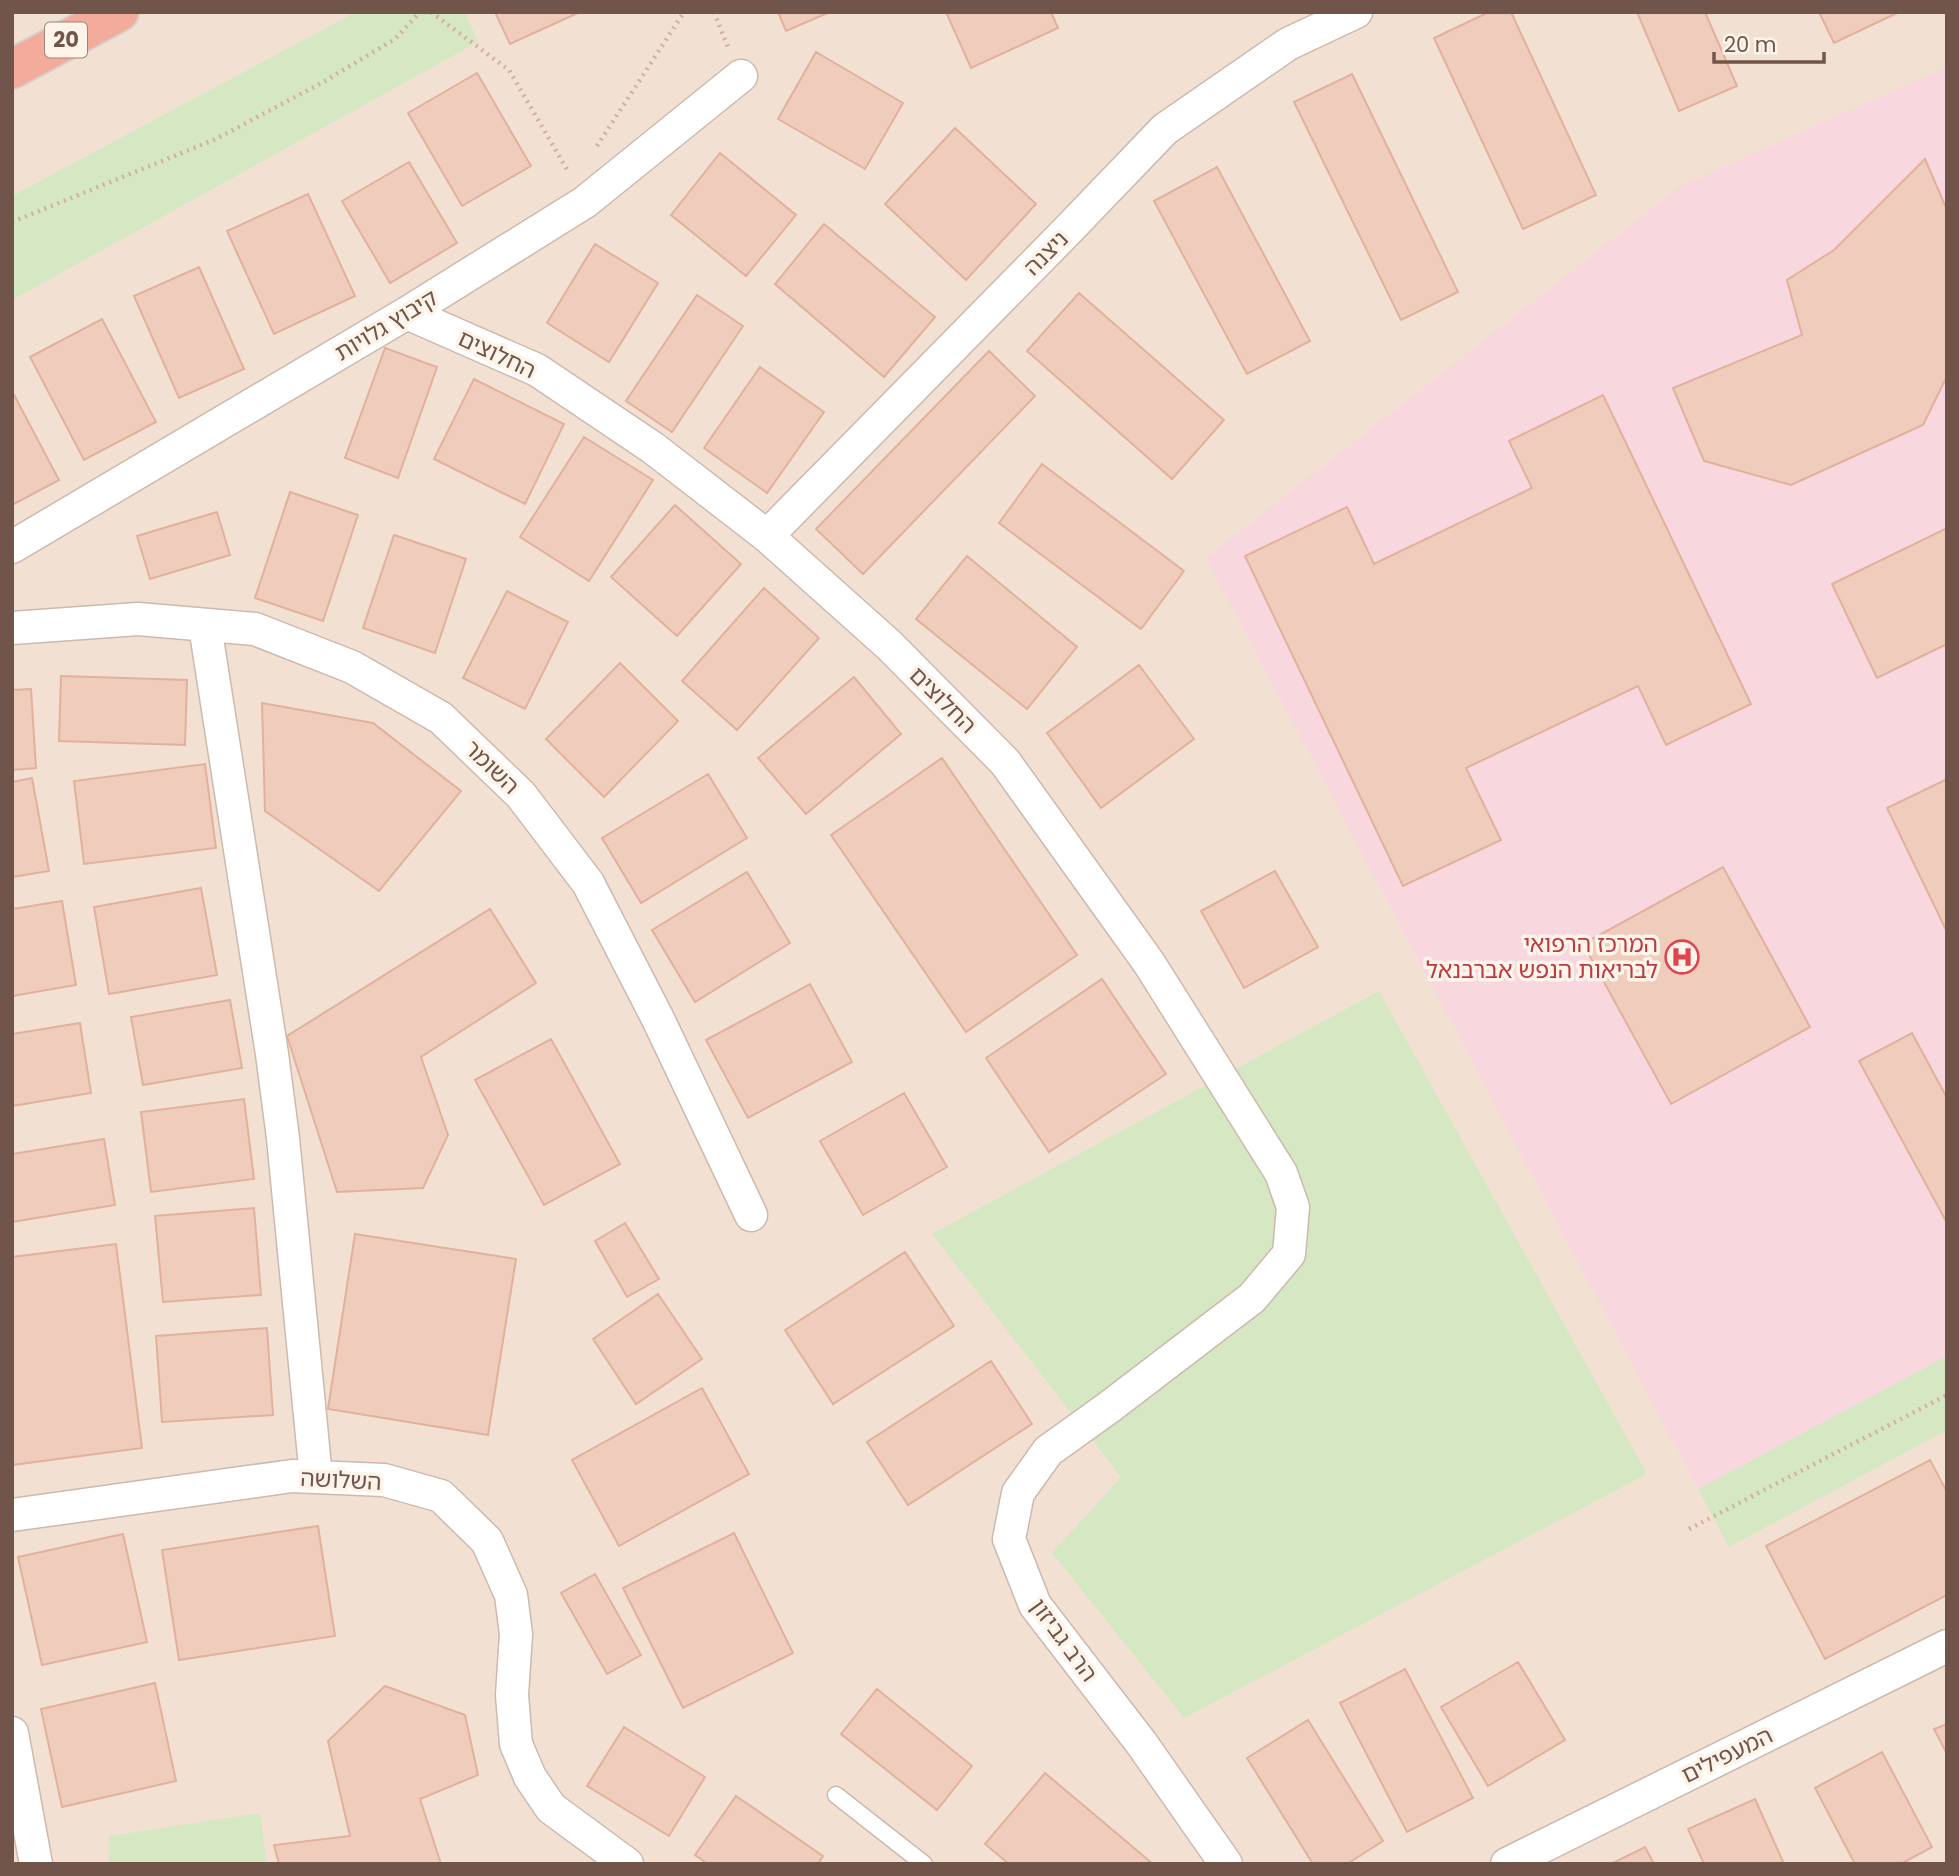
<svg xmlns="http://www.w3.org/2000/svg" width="1959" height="1876" font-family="Poppins,'Noto Sans Hebrew',sans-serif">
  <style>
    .residential { fill: #f2e1d2 }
    .medical { fill: #f9d7de }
    .green { fill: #d5e8c3 }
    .building { fill: #efccbc; stroke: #e1b19d; stroke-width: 2 }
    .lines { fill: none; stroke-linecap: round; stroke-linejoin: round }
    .lane-casing { stroke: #ceb9ad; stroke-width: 19 }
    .street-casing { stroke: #ceb9ad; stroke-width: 35 }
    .highway-casing { stroke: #d8cfcc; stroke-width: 42 }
    .path { stroke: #d4afa0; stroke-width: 4.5; stroke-dasharray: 2 5; stroke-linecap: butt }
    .lane { stroke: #fff; stroke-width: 16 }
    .street { stroke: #fff; stroke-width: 32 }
    .highway { stroke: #f3ab9c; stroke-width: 38 }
    .labels { text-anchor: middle; stroke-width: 7; stroke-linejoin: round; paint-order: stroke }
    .shield { fill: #fef4e9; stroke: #9c857a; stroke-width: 2 }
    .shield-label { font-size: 21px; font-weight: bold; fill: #72554a }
    .street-label { font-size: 23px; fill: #72554a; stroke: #fef4e9 }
    .health-label { font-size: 23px; fill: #be3a42; stroke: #fef4e9; text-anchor: end }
  </style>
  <rect width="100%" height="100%" fill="#fbf0e3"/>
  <!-- residential -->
  <path class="residential" d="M12,12H1947V1864H12Z"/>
  <!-- medical -->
  <path class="medical" d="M1947,67V1356L1698,1489L1206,558L1681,186Z"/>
  <!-- green -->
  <path class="green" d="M356,12H465L478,42L12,300V196Z
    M1379,991L1647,1474L1184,1718L1052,1553L1121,1477L932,1234Z
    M1947,1356V1430L1729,1547L1698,1489Z
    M260,1813L267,1864H109V1836Z"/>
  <!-- building -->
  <path class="building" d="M495,12H580L510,44Z
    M778,12H830L786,31Z
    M946,12H1051L1058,28L971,68Z
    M1489,12H1511L1596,195L1523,229L1434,38Z
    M1637,12H1705L1737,86L1679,111Z
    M1819,12H1897V13L1834,43Z
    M816,52L903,103L865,169L778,119Z
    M477,73L531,166L462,206L408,113Z
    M1352,74L1458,292L1401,320L1294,102Z
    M955,128L1036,204L966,280L885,204Z
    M720,153L796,215L746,276L671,215Z
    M1925,159L1947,210V376L1923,425L1791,485L1704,461L1673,388L1802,335L1787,280L1834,250Z
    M409,162L457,243L390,283L342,201Z
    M1217,167L1310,341L1247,374L1154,201Z
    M308,194L355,296L274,334L227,231Z
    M824,224L935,317L884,377L775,284Z
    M595,244L658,283L609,362L547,323Z
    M199,267L244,369L179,398L134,296Z
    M1079,293L1224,420L1172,479L1027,351Z
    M697,295L743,326L672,432L626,401Z
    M102,319L156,422L84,460L30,357Z
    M385,348L437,367L398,478L345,458Z
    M989,351L1035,396L863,574L816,529Z
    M760,367L824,412L767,493L704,448Z
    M474,379L564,424L525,504L434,459Z
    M12,391L59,480L12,505Z
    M1603,395L1751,704L1666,745L1638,686L1466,768L1501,840L1403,886L1245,556L1347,507L1374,564L1532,488L1509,441Z
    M584,437L653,480L589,581L520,537Z
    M1042,464L1184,571L1141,629L999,523Z
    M290,492L358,515L323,621L255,598Z
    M675,505L741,564L677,636L611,577Z
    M217,512L230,555L150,579L137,536Z
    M1947,528V644L1877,678L1832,584Z
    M394,535L466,559L435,653L363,628Z
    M967,556L1077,647L1027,709L916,619Z
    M764,588L819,638L737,730L682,681Z
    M507,591L568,622L525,709L463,678Z
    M620,663L678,721L604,797L546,739Z
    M1139,665L1194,739L1101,808L1047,733Z
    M61,676L187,680L185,745L59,741Z
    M854,677L901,734L806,814L758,758Z
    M31,689L36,768L12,770V690Z
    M262,703L373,723L461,791L379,891L265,811Z
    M942,758L1077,955L966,1032L831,835Z
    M205,764L216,848L84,864L74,781Z
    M708,774L747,838L641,903L602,838Z
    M32,778L49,871L12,877V782Z
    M1945,780L1947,784V932L1887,808Z
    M1723,867L1810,1027L1671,1104L1583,944Z
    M1275,871L1318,947L1244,988L1201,911Z
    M747,872L790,943L695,1002L652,930Z
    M201,888L217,975L109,994L94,907Z
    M62,901L76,985L12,996V909Z
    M490,909L536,983L421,1057L448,1135L423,1188L337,1192L287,1036Z
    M1102,979L1166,1074L1049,1152L986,1058Z
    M810,984L852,1062L748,1118L706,1040Z
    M230,1000L242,1068L143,1085L131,1017Z
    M80,1023L91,1093L12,1106V1034Z
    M1912,1033L1947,1098V1223L1859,1061Z
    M551,1039L620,1164L544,1205L475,1080Z
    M904,1093L947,1167L863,1215L820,1141Z
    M244,1099L254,1179L151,1192L141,1112Z
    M104,1139L115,1205L12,1222V1154Z
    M254,1208L261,1295L163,1302L155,1216Z
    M625,1223L659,1279L627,1297L595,1241Z
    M355,1234L516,1259L488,1435L328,1409Z
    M116,1244L142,1448L12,1465V1257Z
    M905,1252L954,1326L833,1404L785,1330Z
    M658,1294L702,1359L636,1404L593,1339Z
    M267,1328L273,1415L162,1422L156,1336Z
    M991,1361L1032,1424L908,1505L867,1442Z
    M702,1388L749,1474L619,1546L572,1460Z
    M1930,1460L1947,1492V1595L1825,1659L1766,1546Z
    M318,1526L335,1636L179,1660L162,1550Z
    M734,1533L793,1653L683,1708L623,1588Z
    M123,1534L147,1642L42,1665L18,1557Z
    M595,1574L641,1655L607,1674L561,1593Z
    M1518,1662L1565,1740L1488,1786L1441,1707Z
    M1405,1669L1473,1798L1407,1832L1340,1703Z
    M155,1683L176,1781L62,1807L41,1709Z
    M385,1686L465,1715L478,1775L420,1799L441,1864H279L274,1845L350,1836L328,1741Z
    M877,1689L972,1766L937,1810L841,1734Z
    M1308,1720L1383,1841L1347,1864H1313L1247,1758Z
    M1947,1724V1754L1934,1729Z
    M624,1727L705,1777L669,1836L587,1786Z
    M1882,1752L1932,1847L1901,1864H1855L1815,1788Z
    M1045,1773L1153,1864H1009L985,1844Z
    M736,1796L823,1856L818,1864H708L695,1855Z
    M1755,1799L1784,1864H1704L1688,1829Z
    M1645,1847L1654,1864H1611Z"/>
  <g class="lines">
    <defs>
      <path id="lane" d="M836,1795L924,1864"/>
      <path id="street" d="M407,313L537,370L653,448L767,536L889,645L1005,762L1149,963L1281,1173L1293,1207L1289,1254L1252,1298L1108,1408L1048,1451L1018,1493L1009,1539L1035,1605L1142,1744L1226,1864
        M767,536L1066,232L1165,129L1288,44L1356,12
        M12,547L407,313L585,202L741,76
        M205,626L272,1054L283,1138L316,1477
        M12,628L138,619L255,629L352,667L441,718L521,795L588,883L658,1019L751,1215
        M12,1515L292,1476L384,1480L441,1496L487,1541L511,1595L516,1634L512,1695L516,1744L530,1777L551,1808L627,1864
        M12,1733L36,1864
        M1507,1864L1947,1646"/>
      <path id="highway" d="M12,69L119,12"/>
    </defs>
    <!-- lane casing -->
    <use href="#lane" class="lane-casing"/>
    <!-- street casing -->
    <use href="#street" class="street-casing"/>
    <!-- highway casing -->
    <use href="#highway" class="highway-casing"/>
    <!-- path -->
    <path class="path" d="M431,12L509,70L569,173
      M714,12L728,47
      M597,146L684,12
      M12,222L216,139L325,81L395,39L420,12
      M1689,1529L1947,1395"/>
    <!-- lane -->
    <use href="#lane" class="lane"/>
    <!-- street -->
    <use href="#street" class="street"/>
    <!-- highway -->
    <use href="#highway" class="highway"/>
  </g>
  <!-- icons -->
  <defs>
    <symbol id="hospital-ring" viewBox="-11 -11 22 22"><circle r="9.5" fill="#fef4e9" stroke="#e0444e" stroke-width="1.5"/><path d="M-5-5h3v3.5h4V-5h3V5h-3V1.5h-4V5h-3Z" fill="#e0444e"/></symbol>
  </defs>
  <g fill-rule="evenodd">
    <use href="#hospital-ring" x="1663" y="938" width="38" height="38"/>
  </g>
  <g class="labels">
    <!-- shield labels -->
    <rect class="shield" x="45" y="22.5" width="42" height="35" rx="5"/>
    <g class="shield-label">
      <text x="66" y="47">20</text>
    </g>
    <!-- street labels -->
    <g class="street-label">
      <text transform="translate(1046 253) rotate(-45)" y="8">ניצנה</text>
      <text transform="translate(386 325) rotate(-31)" y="8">קיבוץ גלויות</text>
      <text transform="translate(497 354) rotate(25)" y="8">החלוצים</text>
      <text transform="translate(943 700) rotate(45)" y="8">החלוצים</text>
      <text transform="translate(492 767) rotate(44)" y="8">השומר</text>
      <text transform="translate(341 1480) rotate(3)" y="8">השלושה</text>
      <text transform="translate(1064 1640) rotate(54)" y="8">הרב גביזון</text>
      <text transform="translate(1727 1755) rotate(-26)" y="8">המעפילים</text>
    </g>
    <!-- health labels -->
    <g class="health-label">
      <text x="1658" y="952">המרכז הרפואי<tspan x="1658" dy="26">לבריאות הנפש אברבנאל</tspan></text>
    </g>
  </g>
  <!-- border -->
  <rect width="1959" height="1876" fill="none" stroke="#72554a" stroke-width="28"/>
  <!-- scale -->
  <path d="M1714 52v10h110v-10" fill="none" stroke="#72554a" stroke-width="3.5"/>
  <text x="1724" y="52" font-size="21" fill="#72554a" stroke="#fef4e9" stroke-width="5" paint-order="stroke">20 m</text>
</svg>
